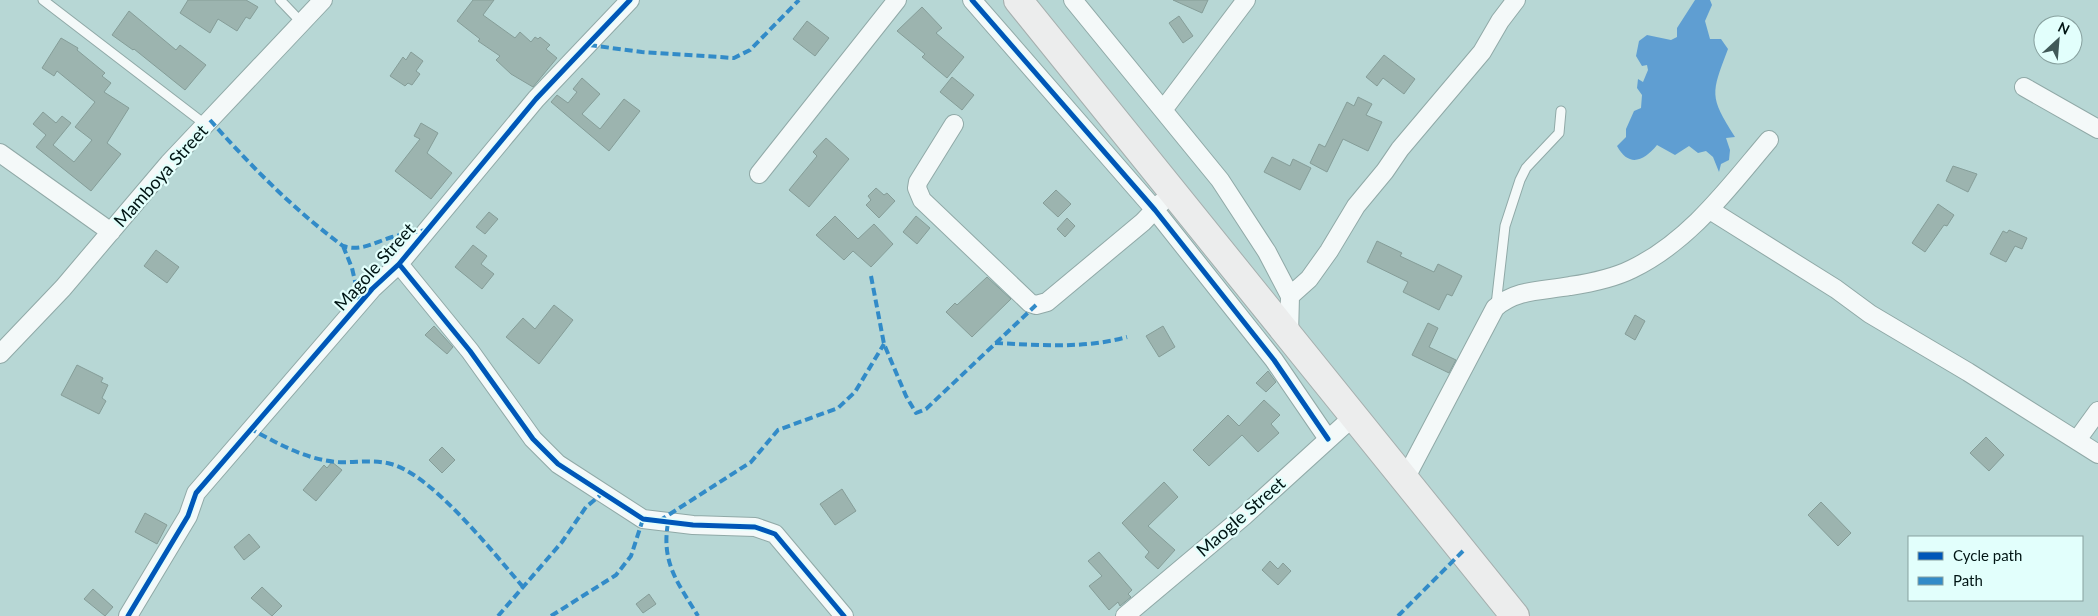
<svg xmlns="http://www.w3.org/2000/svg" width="2098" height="616" font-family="Lato,sans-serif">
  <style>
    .water { fill: #5f9ed2 }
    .building { fill: #9cb4af; stroke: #859d98 }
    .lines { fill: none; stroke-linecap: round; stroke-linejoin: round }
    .service-casing { stroke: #90a9a7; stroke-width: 11 }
    .minor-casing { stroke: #90a9a7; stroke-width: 20 }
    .trunk-casing { stroke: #a5afae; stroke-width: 30 }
    .service { stroke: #f4f9f9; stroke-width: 9 }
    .minor { stroke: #f4f9f9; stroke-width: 18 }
    .trunk { stroke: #eceded; stroke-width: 28 }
    .quiet { stroke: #328bc8; stroke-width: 4; stroke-dasharray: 8 4; stroke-linecap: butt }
    .cycleway-casing { stroke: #e2fffc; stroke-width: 8 }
    .cycleway { stroke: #0057b8; stroke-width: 5 }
    .labels { text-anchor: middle; stroke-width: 4.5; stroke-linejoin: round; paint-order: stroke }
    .street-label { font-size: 18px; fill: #001514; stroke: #e2fffc }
  </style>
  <rect width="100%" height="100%" fill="#b7d7d5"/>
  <!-- water -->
  <path class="water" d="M1695,0H1710L1712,5L1705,21L1710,39H1721L1728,49C1711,94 1709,96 1735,137L1726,138L1730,150L1729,160L1721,164L1719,172L1713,157L1706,151L1698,153L1689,146L1675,155L1657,145C1644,161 1629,168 1617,146L1626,137V129L1634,111L1641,108L1642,95L1637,88L1638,79L1643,82L1648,70L1647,65L1642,66L1636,56L1639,41L1647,35L1671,40L1677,37V28Z"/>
  <!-- building -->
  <path class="building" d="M188,0H246L258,7L250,19L246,17L237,31L218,19L210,33L180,13Z
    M473,0H494L483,15L515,38L520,32L531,42L535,37L538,39L540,37L550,45L546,49L557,58L533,87L511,74L496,60L500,56L478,41L480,39L457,21Z
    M1173,0H1208L1202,13Z
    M922,7L942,28L936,33L964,57L947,78L922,57L925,54L897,31Z
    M129,11L176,50L180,45L206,65L185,90L134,49L133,50L112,35Z
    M1179,16L1193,36L1183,43L1169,23Z
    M807,21L829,38L815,56L793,39Z
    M61,38L78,48L77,50L105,73L102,76L111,83L104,92L129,108L107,143L121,154L91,191L36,147L46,135L33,124L43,112L56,123L62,116L71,123L53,145L74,162L92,140L75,127L95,102L57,71L54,76L42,68Z
    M411,52L423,61L416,71L420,74L412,85L408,83L405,86L390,76L403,57L406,60Z
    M1384,55L1415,79L1404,94L1383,78L1377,86L1366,77Z
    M952,77L974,95L962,110L940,92Z
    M582,78L600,94L582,114L600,129L624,99L640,111L609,151L551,102L557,95L568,103L577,92L573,89Z
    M1358,97L1372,104L1366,115L1382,122L1368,151L1343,139L1327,172L1310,163L1319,144L1325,147L1347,102L1354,106Z
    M421,123L438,133L427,153L452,173L431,199L395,171L420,139L414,136Z
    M826,138L849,159L809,207L789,190L817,156L813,152Z
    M1272,157L1290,166L1293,159L1311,168L1300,190L1264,172Z
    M1953,166L1977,174L1968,192L1946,181Z
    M876,188L884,195L887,193L895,201L879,218L866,205L871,200L868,196Z
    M1056,190L1071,204L1058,217L1043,203Z
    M1938,204L1954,215L1947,226L1944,225L1925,252L1912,243Z
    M489,212L498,219L485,234L476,227Z
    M835,216L858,239L874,224L893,244L871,267L853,251L844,260L816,235Z
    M916,216L930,228L917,244L903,232Z
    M1067,218L1075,226L1065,237L1057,229Z
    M2009,230L2027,238L2022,249L2015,246L2006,262L1990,254L2003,231L2007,233Z
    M1377,241L1402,253L1400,256L1434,272L1438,264L1462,276L1452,296L1447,294L1439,310L1403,292L1408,282L1367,262Z
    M473,245L487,256L481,264L494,274L482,289L455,267Z
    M156,250L179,267L167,283L144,266Z
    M987,277L1011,299L972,337L946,312L955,303L957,305Z
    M554,305L573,320L539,364L506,337L523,318L535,329Z
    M1635,315L1645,321L1635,340L1625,334Z
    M1428,323L1438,328L1429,347L1456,360L1449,373L1412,355Z
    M434,326L453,347L447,354L425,335Z
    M1163,326L1175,347L1159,357L1146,336Z
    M77,365L103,378L101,382L108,385L102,398L106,401L99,414L61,395Z
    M1268,371L1276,382L1266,392L1256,383Z
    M1264,400L1280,415L1271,424L1279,433L1258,452L1242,435L1209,466L1193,450L1228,415L1239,426Z
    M1986,437L2004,455L1989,471L1970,453Z
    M442,447L455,460L442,473L429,460Z
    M332,462L342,470L316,501L303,490L324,465L327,468Z
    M1164,482L1178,497L1148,526L1175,550L1158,569L1145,557L1149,552L1122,523Z
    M842,489L856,511L835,525L820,504Z
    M1821,502L1851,533L1838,546L1808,515Z
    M145,513L167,525L157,544L135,532Z
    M249,534L260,547L244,560L234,547Z
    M1099,552L1132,590L1128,594L1131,597L1120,606L1118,602L1109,610L1089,586L1102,576L1088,561Z
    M1270,561L1278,569L1283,563L1291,571L1278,585L1262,570Z
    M262,587L282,606L272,616L251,598Z
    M93,589L113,607L105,616L84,599Z
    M649,594L656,604L643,613L636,604Z"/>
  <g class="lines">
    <defs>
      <path id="service" d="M43,0L206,125
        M280,0L301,22
        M1496,305L1505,226L1520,180L1526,168L1559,133L1561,111"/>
      <path id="minor" d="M972,0L1155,210L1274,360L1328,439
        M1073,0L1220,180L1267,252L1290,296L1289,335
        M2024,87L2098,129
        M1163,110L1246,0
        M954,124L918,182L917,188L922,200L1030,303L1036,305L1047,302L1143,222L1162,202
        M0,153L111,232
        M759,174L897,0
        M1710,210L1836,289L1870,314L1968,372L2098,454
        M399,264L470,351L533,439L558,464L643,519L693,525L755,527L775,534L844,616
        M1290,296L1309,279L1329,251L1356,206L1385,171L1400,149L1482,52L1500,21L1516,0
        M0,354L63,288L169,163L323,0
        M2077,440L2098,411
        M1405,479L1495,308C1516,289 1543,291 1570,286C1590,283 1614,278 1632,269C1690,241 1729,187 1769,140
        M128,616L188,516L196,493L372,289L399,264L536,99L630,0
        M1125,616L1244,516L1354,416"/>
      <path id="trunk" d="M1018,0L1515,616"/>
    </defs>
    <!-- service casing -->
    <use href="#service" class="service-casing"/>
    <!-- minor casing -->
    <use href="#minor" class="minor-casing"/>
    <!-- trunk casing -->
    <use href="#trunk" class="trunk-casing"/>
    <!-- service -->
    <use href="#service" class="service"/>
    <!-- minor -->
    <use href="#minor" class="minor"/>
    <!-- trunk -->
    <use href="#trunk" class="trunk"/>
    <!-- quiet -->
    <path class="quiet" d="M589,45L642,52L734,58L750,50L799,0
      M210,120C250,165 294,210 343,246C361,252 375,242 392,237C403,234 415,232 427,230
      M343,246L352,268L360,303
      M871,276L884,344L906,396L916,413L926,409L1036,305
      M995,343C1040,345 1084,349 1127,337
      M249,428C277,443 306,460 338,462C356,463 373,459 391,464C433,475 494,554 524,588
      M659,521L751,462L778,430L838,408L855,392L884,344
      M668,523C661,563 678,583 698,616
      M498,616L562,542L586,507L603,493
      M551,616L616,575L631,556L643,519
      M1398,616L1463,551"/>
    <defs>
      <path id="cycleway" d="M972,0L1155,210L1274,360L1328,439
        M399,264L470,351L533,439L558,464L643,519L693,525L755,527L775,534L844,616
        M128,616L188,516L196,493L372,289L399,264L536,99L630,0"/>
    </defs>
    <!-- cycleway casing -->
    <use href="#cycleway" class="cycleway-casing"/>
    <!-- cycleway -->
    <use href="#cycleway" class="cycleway"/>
  </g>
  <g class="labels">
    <!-- street labels -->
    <g class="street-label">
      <text transform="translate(161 176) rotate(-48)" y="6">Mamboya Street</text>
      <text transform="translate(375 267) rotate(-48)" y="6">Magole Street</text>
      <text transform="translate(1241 517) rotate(-41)" y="6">Maogle Street</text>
    </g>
  </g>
  <!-- legend -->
  <rect x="1908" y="536" width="175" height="65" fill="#e2fffc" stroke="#88a19f"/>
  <rect x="1918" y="552" width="25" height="8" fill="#0057b8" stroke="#88a19f"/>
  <text x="1953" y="561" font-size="15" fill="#001514">Cycle path</text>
  <rect x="1918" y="577" width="25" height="8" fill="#328bc8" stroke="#88a19f"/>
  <text x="1953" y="586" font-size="15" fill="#001514">Path</text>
  <!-- north arrow -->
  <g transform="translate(2058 40) rotate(26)"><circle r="24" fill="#e2fffc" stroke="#88a19f"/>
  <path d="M0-4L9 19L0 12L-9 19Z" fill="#405958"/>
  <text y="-8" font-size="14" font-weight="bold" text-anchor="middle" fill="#001514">N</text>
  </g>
</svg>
